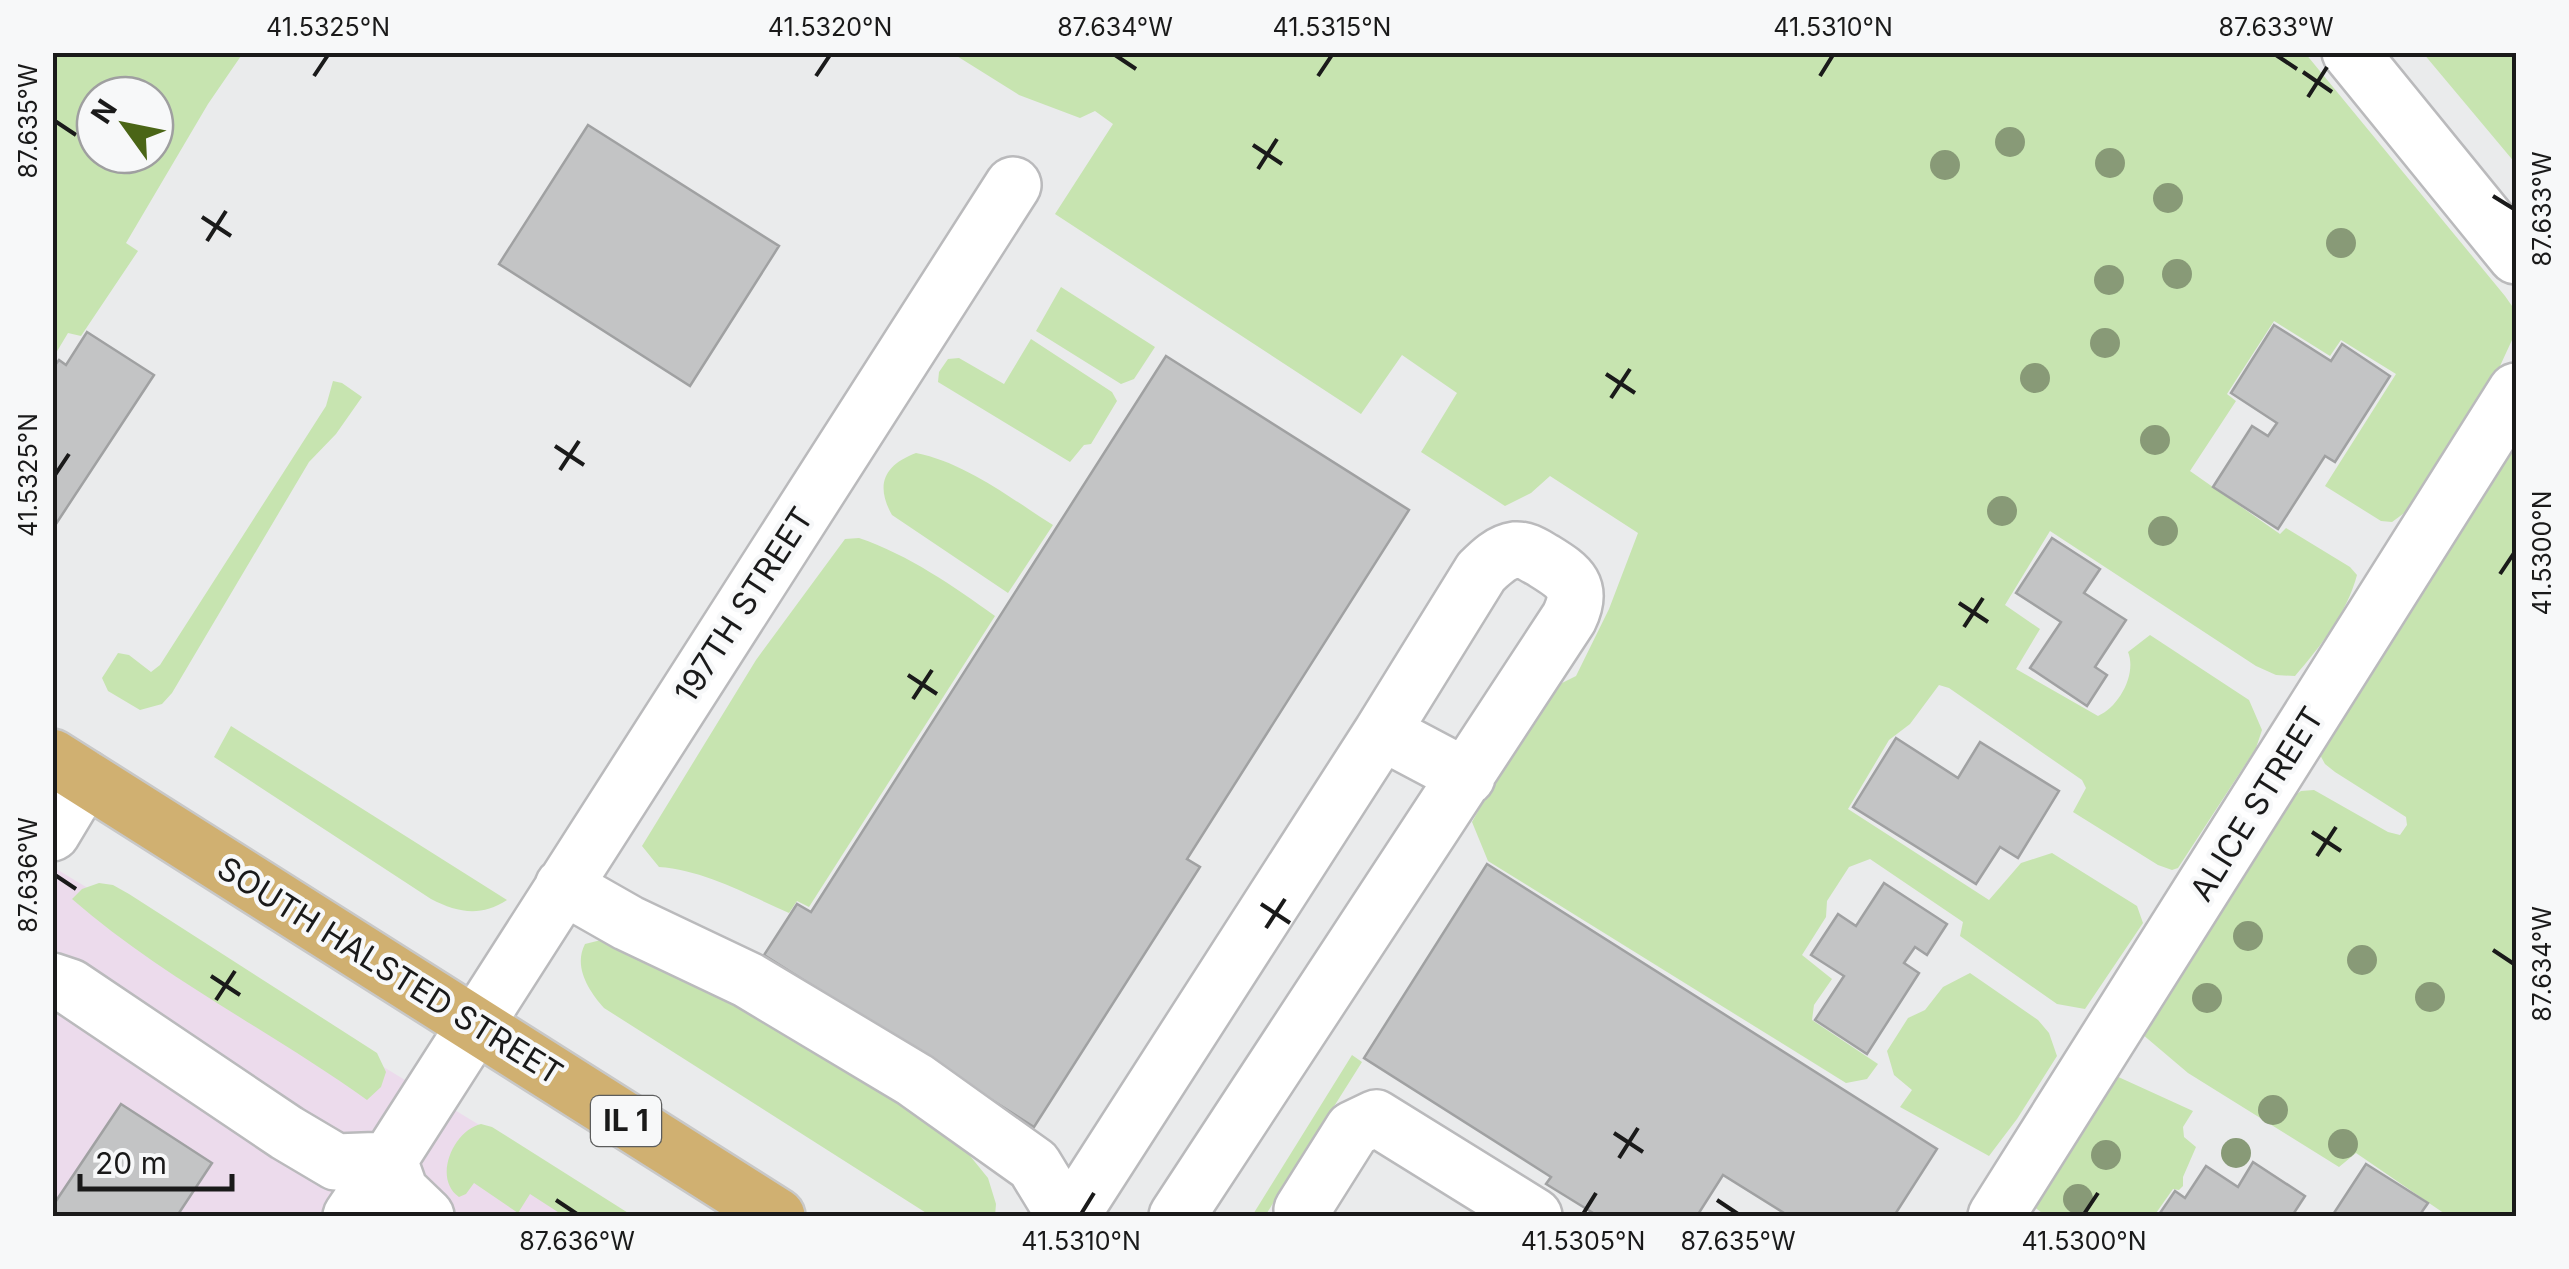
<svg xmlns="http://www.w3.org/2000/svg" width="2569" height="1269" font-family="Inter,sans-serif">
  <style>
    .commercial { fill: #ecdbec }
    .green { fill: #c7e4b0; fill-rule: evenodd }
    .building { fill: #c3c4c5; stroke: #a0a1a2; stroke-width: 2.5 }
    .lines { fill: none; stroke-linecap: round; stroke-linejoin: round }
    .minor-casing { stroke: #bababc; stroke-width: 60 }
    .major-casing { stroke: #c8c8c8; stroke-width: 60 }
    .minor { stroke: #fff; stroke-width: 55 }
    .major { stroke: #d0b071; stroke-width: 55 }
    .tree { fill: #889a77 }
    .ticks { fill: none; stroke: #1a1a1a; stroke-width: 4 }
    .labels { text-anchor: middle; stroke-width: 9; stroke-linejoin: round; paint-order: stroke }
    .shield { fill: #f7f8f9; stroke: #5c5d5d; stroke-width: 2.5 }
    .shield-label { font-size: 30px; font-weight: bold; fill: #1a1a1a }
    .street-label { font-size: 32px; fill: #1a1a1a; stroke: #f7f8f9 }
    .neatline { fill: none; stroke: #1a1a1a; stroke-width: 4 }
    .ticks-label { font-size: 25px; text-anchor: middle; fill: #1a1a1a }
  </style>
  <rect width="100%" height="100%" fill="#eaebec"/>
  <!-- commercial -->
  <path class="commercial" d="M53,867L630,1216H53Z"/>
  <!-- green -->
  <path class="green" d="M53,52L243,53L208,104L126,243L138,251L81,336L68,333L53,358ZM95,95H155V155H95Z
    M952,53H2305L2505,296L2512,306V340L2500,366L2407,511L2392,522L2381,521L2325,486L2396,374L2341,340L2330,356L2274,321L2227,394L2236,401L2190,471L2280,534L2286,528L2350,567L2357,575C2347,613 2320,647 2295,676L2276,675L2256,666L2050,531L2005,605L2040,629L2016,669L2098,716C2119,707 2137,674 2128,652L2150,635L2249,700L2262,730L2256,748L2178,868L2172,870L2158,865L2073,812L2086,788L2082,780L1949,688L1939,685L1910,724L1889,740L1848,809L1989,900L2021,863L2052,853L2137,906L2143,923L2085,1009L2057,1004L1960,936L1963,922L1870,859L1849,867L1827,901L1826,917L1802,955L1832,979L1814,1005L1812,1020L1878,1064L1867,1079L1846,1083L1488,861L1472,822L1544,692L1576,676L1609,609L1638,533L1550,476L1531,493L1505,506L1421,452L1457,393L1402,355L1361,414L1055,214L1113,124L1095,111L1080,118L1019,95Z
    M2423,53H2516V164Z
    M1061,287L1155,347L1134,379L1121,384L1036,331Z
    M1031,339L1112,392L1117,401L1091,444L1084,445L1070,462L938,382L939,372L948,359L959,358L1004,384Z
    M333,381L342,383L362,397L336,434L309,462L172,693L162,704L140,710L108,691L102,678L118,653L129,655L151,672L160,665L326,406Z
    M2516,428V1216H2448L2356,1153L2339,1167L2188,1073L2142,1034L2286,801L2301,791L2314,790L2388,832L2400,835L2407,825L2406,817L2335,772L2325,764L2319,753Z
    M916,453C966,463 1010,498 1053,525L1008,593L892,515C875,485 884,465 916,453Z
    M859,538C909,555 953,586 995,616L809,907L797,901L789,913C748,895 704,870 659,867L642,846L756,660L845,539Z
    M231,726L507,900C481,917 458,913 431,899L214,757Z
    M99,883L113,885L129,894L377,1053L386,1072L381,1087L367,1100C271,1031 161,977 72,899L82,889Z
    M601,940L679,968L953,1135L988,1178L996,1204L995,1216H931L604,1008C589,991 573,967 585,944Z
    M1970,973L2038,1020L2049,1033L2057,1056L2017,1119L1989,1156L1900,1107L1912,1090L1894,1075L1887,1051L1908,1018L1925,1010L1943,987Z
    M1352,1055L1362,1062L1265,1216H1252Z
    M2114,1075L2193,1111L2183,1127L2184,1137L2196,1147L2183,1177V1186L2179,1190L2173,1189L2154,1216H2046L2024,1199Z
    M481,1124L492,1127L633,1216H564L530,1194L518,1213L474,1183L466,1194L459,1197C432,1178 454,1130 481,1124Z"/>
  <!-- building -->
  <path class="building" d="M588,125L779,246L690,386L499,264Z
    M2274,325L2331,361L2342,344L2390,376L2335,462L2325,456L2278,529L2213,487L2252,426L2268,436L2277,423L2231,393Z
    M87,332L154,375L52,530V369L59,360L66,365Z
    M1166,356L1409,510L1187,859L1200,867L1034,1127L764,955L797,904L811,912Z
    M2052,538L2100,569L2084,593L2126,620L2095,667L2107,675L2087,706L2030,668L2061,622L2016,593Z
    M1896,738L1958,778L1980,742L2059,791L2018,858L2000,847L1976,884L1853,807Z
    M1487,864L1937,1149L1894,1216H1789L1723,1175L1697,1216H1598L1546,1184L1551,1177L1364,1058Z
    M1884,883L1947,924L1927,955L1915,947L1904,963L1919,973L1867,1054L1815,1020L1844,976L1811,955L1838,914L1856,926Z
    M121,1104L212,1163L177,1216H52V1207Z
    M2253,1162L2305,1196L2292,1216H2158L2175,1191L2185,1198L2206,1166L2238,1187Z
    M2366,1164L2428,1203L2419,1216H2332Z"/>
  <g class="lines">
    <defs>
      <path id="minor" d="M2350,52L2516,256
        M52,833L85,778
        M563,886L628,923L748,980L915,1080L1034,1165L1059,1206L1058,1216
        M52,981L70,987L287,1133L336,1162L389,1160
        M1302,1210L1353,1129L1376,1118L1534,1216
        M351,1216L389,1160
        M426,1216L400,1191L389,1160L1013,185
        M1071,1216L1382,732L1467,777
        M1177,1216L1569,618C1584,587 1570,577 1544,561C1535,556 1526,549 1515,550C1501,552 1490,563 1481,572L1382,732
        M1996,1216L2516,391"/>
      <path id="major" d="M52,757L777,1216"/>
    </defs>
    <!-- minor casing -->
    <use href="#minor" class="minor-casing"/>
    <!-- major casing -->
    <use href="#major" class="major-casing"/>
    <!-- minor -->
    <use href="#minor" class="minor"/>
    <!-- major -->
    <use href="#major" class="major"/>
  </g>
  <!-- trees -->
  <g class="tree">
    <circle cx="2010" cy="142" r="15"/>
    <circle cx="2110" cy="163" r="15"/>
    <circle cx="1945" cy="165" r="15"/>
    <circle cx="2168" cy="198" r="15"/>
    <circle cx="2341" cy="243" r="15"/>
    <circle cx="2177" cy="274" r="15"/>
    <circle cx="2109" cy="280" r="15"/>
    <circle cx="2105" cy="343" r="15"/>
    <circle cx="2035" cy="378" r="15"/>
    <circle cx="2155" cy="440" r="15"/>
    <circle cx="2002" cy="511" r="15"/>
    <circle cx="2163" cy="531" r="15"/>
    <circle cx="2248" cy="936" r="15"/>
    <circle cx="2362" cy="960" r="15"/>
    <circle cx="2430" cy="997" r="15"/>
    <circle cx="2207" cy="998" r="15"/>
    <circle cx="2273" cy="1110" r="15"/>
    <circle cx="2343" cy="1144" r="15"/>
    <circle cx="2236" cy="1153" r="15"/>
    <circle cx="2106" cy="1155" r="15"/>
    <circle cx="2078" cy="1199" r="15"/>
  </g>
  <!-- ticks -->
  <path class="ticks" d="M1115,55L1136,69M2276,55L2297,69M2303,72L2332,92M314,76L328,55M816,76L830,55M1318,76L1332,55M1820,76L1833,55M2308,97L2327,67M55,121L76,135M1253,145L1282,164M1258,169L1277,139M2493,196L2514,209M202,217L231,236M207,241L226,211M1606,374L1635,393M1611,398L1630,369M555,446L584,465M560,470L579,441M55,475L69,454M2500,574L2514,553M1959,603L1988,622M1964,627L1983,598M908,675L937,694M913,699L932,670M2312,832L2341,851M2317,856L2336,827M55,875L76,889M1261,904L1290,923M1266,928L1285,899M2493,950L2514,964M211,976L240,995M216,1000L235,971M1614,1133L1643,1152M1619,1158L1638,1128M556,1200L577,1214M1717,1200L1738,1214M1081,1214L1094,1193M1583,1214L1596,1193M2084,1214L2098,1193"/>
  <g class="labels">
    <!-- shield labels -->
    <rect class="shield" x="591" y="1096" width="70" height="50" rx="8"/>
    <g class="shield-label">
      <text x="626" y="1131">IL 1</text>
    </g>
    <!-- street labels -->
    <g class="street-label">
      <text transform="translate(744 605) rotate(-57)" y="11">197TH STREET</text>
      <text transform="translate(2257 804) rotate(-58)" y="11">ALICE STREET</text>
      <text transform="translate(390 971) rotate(32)" y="11">SOUTH HALSTED STREET</text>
    </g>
  </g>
  <!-- border -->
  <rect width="2569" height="1269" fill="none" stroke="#f7f8f9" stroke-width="110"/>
  <!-- north arrow -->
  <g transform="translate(125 125) rotate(303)"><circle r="48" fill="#f7f8f9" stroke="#9f9fa0" stroke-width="2.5"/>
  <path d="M0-8L18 38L0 25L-18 38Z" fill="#4a6516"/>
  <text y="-15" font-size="28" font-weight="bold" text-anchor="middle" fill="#1a1a1a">N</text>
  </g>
  <!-- scale -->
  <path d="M80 1174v15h152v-15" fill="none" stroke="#1a1a1a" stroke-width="5"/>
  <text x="95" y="1174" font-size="30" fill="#1a1a1a" stroke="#f7f8f9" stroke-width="8" paint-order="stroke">20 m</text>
  <rect x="55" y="55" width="2459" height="1159" class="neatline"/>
  <g class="ticks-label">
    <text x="328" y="36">41.5325°N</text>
    <text x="830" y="36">41.5320°N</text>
    <text x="1115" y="36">87.634°W</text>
    <text x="1332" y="36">41.5315°N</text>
    <text x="1833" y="36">41.5310°N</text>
    <text x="2276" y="36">87.633°W</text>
    <text transform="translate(28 121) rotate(-90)" y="9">87.635°W</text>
    <text transform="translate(2542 209) rotate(-90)" y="9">87.633°W</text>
    <text transform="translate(28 475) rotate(-90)" y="9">41.5325°N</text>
    <text transform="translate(2542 553) rotate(-90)" y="9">41.5300°N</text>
    <text transform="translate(28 875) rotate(-90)" y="9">87.636°W</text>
    <text transform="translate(2542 964) rotate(-90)" y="9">87.634°W</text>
    <text x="577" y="1250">87.636°W</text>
    <text x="1081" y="1250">41.5310°N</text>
    <text x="1583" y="1250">41.5305°N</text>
    <text x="1738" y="1250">87.635°W</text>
    <text x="2084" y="1250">41.5300°N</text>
  </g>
</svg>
